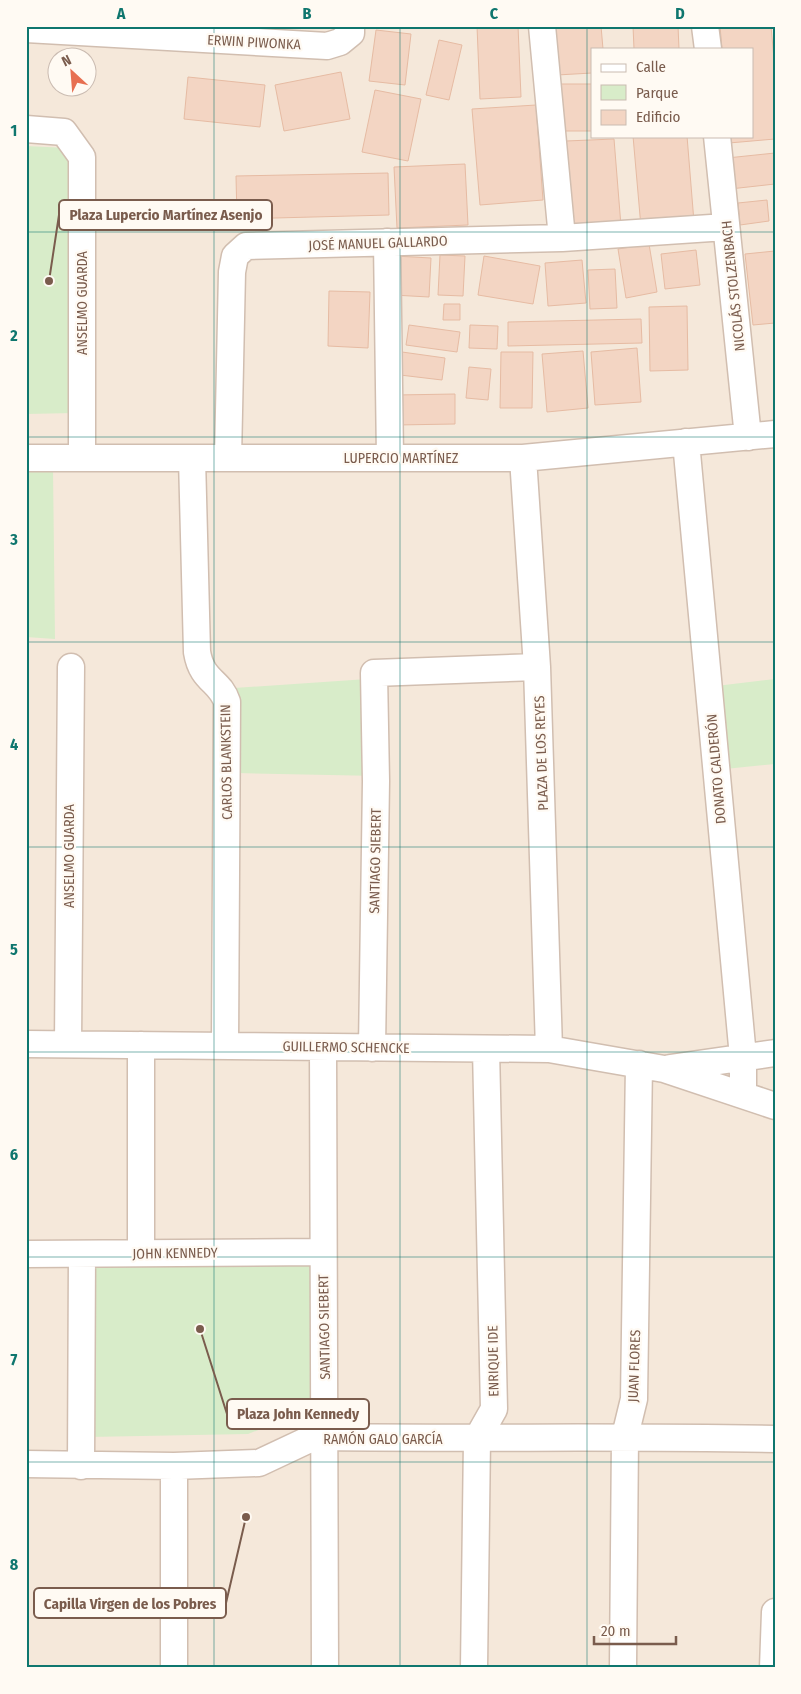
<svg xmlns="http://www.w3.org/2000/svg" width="801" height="1694" font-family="'Fira Sans Condensed',sans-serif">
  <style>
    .residential { fill: #f5e8da; fill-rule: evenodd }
    .green { fill: #d8ecc9 }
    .building { fill: #f3d5c3; stroke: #e6bba3 }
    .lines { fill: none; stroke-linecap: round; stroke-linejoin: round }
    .minor-casing { stroke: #d1beb0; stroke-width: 29 }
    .minor { stroke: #fff; stroke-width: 26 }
    .grid { fill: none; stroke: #0f766e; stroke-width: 1; stroke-opacity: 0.55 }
    .labels { text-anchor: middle; stroke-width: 4.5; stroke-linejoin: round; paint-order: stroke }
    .street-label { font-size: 14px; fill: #7a5c4d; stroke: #fffaf3 }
    .leader { fill: none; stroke: #7a5c4d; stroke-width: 2 }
    .callout-dot { fill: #7a5c4d; stroke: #fffaf3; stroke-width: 2 }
    .callout { fill: #fffaf3; stroke: #7a5c4d; stroke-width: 2 }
    .callout-label { font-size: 15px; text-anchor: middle; font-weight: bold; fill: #7a5c4d }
    .neatline { fill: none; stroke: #0f766e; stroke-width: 2 }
    .grid-label { font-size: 16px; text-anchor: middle; font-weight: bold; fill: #0f766e }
  </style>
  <rect width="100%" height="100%" fill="#fdf6ec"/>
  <!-- residential -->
  <path class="residential" d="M26,26H775V1668H26ZM592,49H752V136H592ZM58,58H88V88H58Z"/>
  <!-- green -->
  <path class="green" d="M26,146L68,148L75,413L26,414Z
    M26,468H53L55,639L26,637Z
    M382,678L379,776L236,773L234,688Z
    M775,679V764L725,769L716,686Z
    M309,1243L314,1408L248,1434L88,1437L90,1249Z"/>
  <!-- building -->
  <path class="building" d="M477,26H518L521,97L480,99Z
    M554,26H601L603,49H592V73L557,75Z
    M633,26H678L679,49H634Z
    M720,26H771L775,70V139L729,143L728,136H752V49H722Z
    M376,30L411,34L405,85L369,81Z
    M439,40L462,45L449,100L426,95Z
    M341,72L350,119L284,131L275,85Z
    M188,77L265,85L260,127L184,119Z
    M557,84H592V131H558Z
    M375,90L421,99L408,161L362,152Z
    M536,105L543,200L480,205L472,109Z
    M633,136H687L694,222L641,227Z
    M614,139L621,226L572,228L566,141Z
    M775,153V184L730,189L727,158Z
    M465,164L468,225L397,228L394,167Z
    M388,173L389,215L237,219L236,176Z
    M767,200L769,221L740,225L738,203Z
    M649,244L657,292L626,298L618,249Z
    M696,250L700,285L665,289L661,254Z
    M775,251V323L753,325L745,254Z
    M440,255L465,256L463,296L438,295Z
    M395,256L431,258L429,297L393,295Z
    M484,256L540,266L533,304L478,295Z
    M582,260L586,303L548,306L545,263Z
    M615,269L617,308L590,309L588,270Z
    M329,291L370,292L368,348L328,346Z
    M444,304H460V320H443Z
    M687,306L688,370L650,371L649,307Z
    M641,319L642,343L508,346V322Z
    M409,325L460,332L457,352L406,345Z
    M470,325L498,326L497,349L469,348Z
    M637,348L641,402L595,405L591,352Z
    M583,351L588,408L547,412L542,354Z
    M402,352L445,358L442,380L400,375Z
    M501,352H533L532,408H500Z
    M469,367L491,369L488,400L466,398Z
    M455,394V424L396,425V395Z"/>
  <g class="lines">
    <defs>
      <path id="minor" d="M542,26L562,238
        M705,26L708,49
        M26,29L327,46L340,42L351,33V26
        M26,129L64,132L82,157V458
        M717,136L748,437
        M387,242L390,458
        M686,442L743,1057V1095
        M26,458H523L775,434
        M192,458L197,652C202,682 220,680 227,702L225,1046
        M228,458L232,272L235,256L246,246L562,238L726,227
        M523,458L537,667L549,1049
        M26,1044L549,1049L664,1069L775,1106
        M68,1044L71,667
        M323,1047L325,1668
        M372,1048L376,781L374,673L537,667
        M670,1068L775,1053
        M141,1253V1045
        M26,1254L323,1252
        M26,1464L174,1466L259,1463L310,1439L325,1437C475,1439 625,1436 775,1439
        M81,1466L82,1254
        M174,1466V1668
        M474,1668L477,1439L494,1409L486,1049
        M623,1668L625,1436L634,1399L639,1064
        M773,1668L775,1612"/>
    </defs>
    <!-- minor casing -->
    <use href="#minor" class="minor-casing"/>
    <!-- minor -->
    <use href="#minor" class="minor"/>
  </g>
  <!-- grid -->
  <path class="grid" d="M214,26V1668M400,26V1668M587,26V1668M26,232H775M26,437H775M26,642H775M26,847H775M26,1052H775M26,1257H775M26,1462H775"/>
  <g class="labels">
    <!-- street labels -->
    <g class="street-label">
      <text transform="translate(254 42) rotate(3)" y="5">ERWIN PIWONKA</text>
      <text transform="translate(378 243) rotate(-2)" y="5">JOSÉ MANUEL GALLARDO</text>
      <text transform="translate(733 286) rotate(-96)" y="5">NICOLÁS STOLZENBACH</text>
      <text transform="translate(82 303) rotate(-90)" y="5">ANSELMO GUARDA</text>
      <text x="401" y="463">LUPERCIO MARTÍNEZ</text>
      <text transform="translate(541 753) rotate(-92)" y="5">PLAZA DE LOS REYES</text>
      <text transform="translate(226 762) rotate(-91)" y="5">CARLOS BLANKSTEIN</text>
      <text transform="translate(716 769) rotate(-95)" y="5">DONATO CALDERÓN</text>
      <text transform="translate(69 856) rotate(-90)" y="5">ANSELMO GUARDA</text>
      <text transform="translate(375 861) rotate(-89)" y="5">SANTIAGO SIEBERT</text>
      <text transform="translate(346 1047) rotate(1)" y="5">GUILLERMO SCHENCKE</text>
      <text transform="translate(175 1253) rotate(-1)" y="5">JOHN KENNEDY</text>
      <text transform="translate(324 1327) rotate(-91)" y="5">SANTIAGO SIEBERT</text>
      <text transform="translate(493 1361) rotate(-91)" y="5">ENRIQUE IDE</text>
      <text transform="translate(634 1366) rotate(-88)" y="5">JUAN FLORES</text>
      <text x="383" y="1444">RAMÓN GALO GARCÍA</text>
    </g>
  </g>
  <!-- callouts -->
  <path class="leader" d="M49 281L59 215M200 1329L227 1414M246 1517L226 1603"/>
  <g class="callout-dot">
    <circle cx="49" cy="281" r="5"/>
    <circle cx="200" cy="1329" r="5"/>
    <circle cx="246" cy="1517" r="5"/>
  </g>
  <g class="callout">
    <rect x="59" y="200" width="213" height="30" rx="5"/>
    <rect x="227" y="1399" width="142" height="30" rx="5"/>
    <rect x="34" y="1588" width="192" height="30" rx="5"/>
  </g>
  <g class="callout-label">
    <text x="166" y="220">Plaza Lupercio Martínez Asenjo</text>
    <text x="298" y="1419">Plaza John Kennedy</text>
    <text x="130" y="1609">Capilla Virgen de los Pobres</text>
  </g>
  <!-- border -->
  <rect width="801" height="1694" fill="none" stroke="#fffaf3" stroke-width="55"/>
  <!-- legend -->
  <rect x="591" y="48" width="162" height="90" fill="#fffaf3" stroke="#cabbb1"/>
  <rect x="601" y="64" width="25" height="8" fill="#ffffff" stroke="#cabbb1"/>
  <text x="636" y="72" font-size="15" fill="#7a5c4d">Calle</text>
  <rect x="601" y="85" width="25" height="15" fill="#d8ecc9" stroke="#cabbb1"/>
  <text x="636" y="98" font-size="15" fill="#7a5c4d">Parque</text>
  <rect x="601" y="110" width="25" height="15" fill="#f3d5c3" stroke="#cabbb1"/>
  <text x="636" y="122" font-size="15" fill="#7a5c4d">Edificio</text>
  <!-- north arrow -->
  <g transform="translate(72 72) rotate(334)"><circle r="24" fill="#fffaf3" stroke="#cabbb1"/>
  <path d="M0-4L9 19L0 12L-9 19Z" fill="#e76f51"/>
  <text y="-8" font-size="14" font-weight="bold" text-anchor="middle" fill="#7a5c4d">N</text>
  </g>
  <!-- scale -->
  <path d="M594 1636v8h82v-8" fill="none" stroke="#7a5c4d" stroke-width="2.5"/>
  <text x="601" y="1636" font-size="15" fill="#7a5c4d" stroke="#fffaf3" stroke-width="4" paint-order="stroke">20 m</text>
  <rect x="28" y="28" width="746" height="1638" class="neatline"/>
  <g class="grid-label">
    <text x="121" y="19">A</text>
    <text x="307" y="19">B</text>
    <text x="494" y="19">C</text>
    <text x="680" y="19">D</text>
    <text x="14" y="136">1</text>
    <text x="14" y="341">2</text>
    <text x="14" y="545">3</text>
    <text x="14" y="750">4</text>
    <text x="14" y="955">5</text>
    <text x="14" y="1160">6</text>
    <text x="14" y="1365">7</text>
    <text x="14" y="1570">8</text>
  </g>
</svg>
